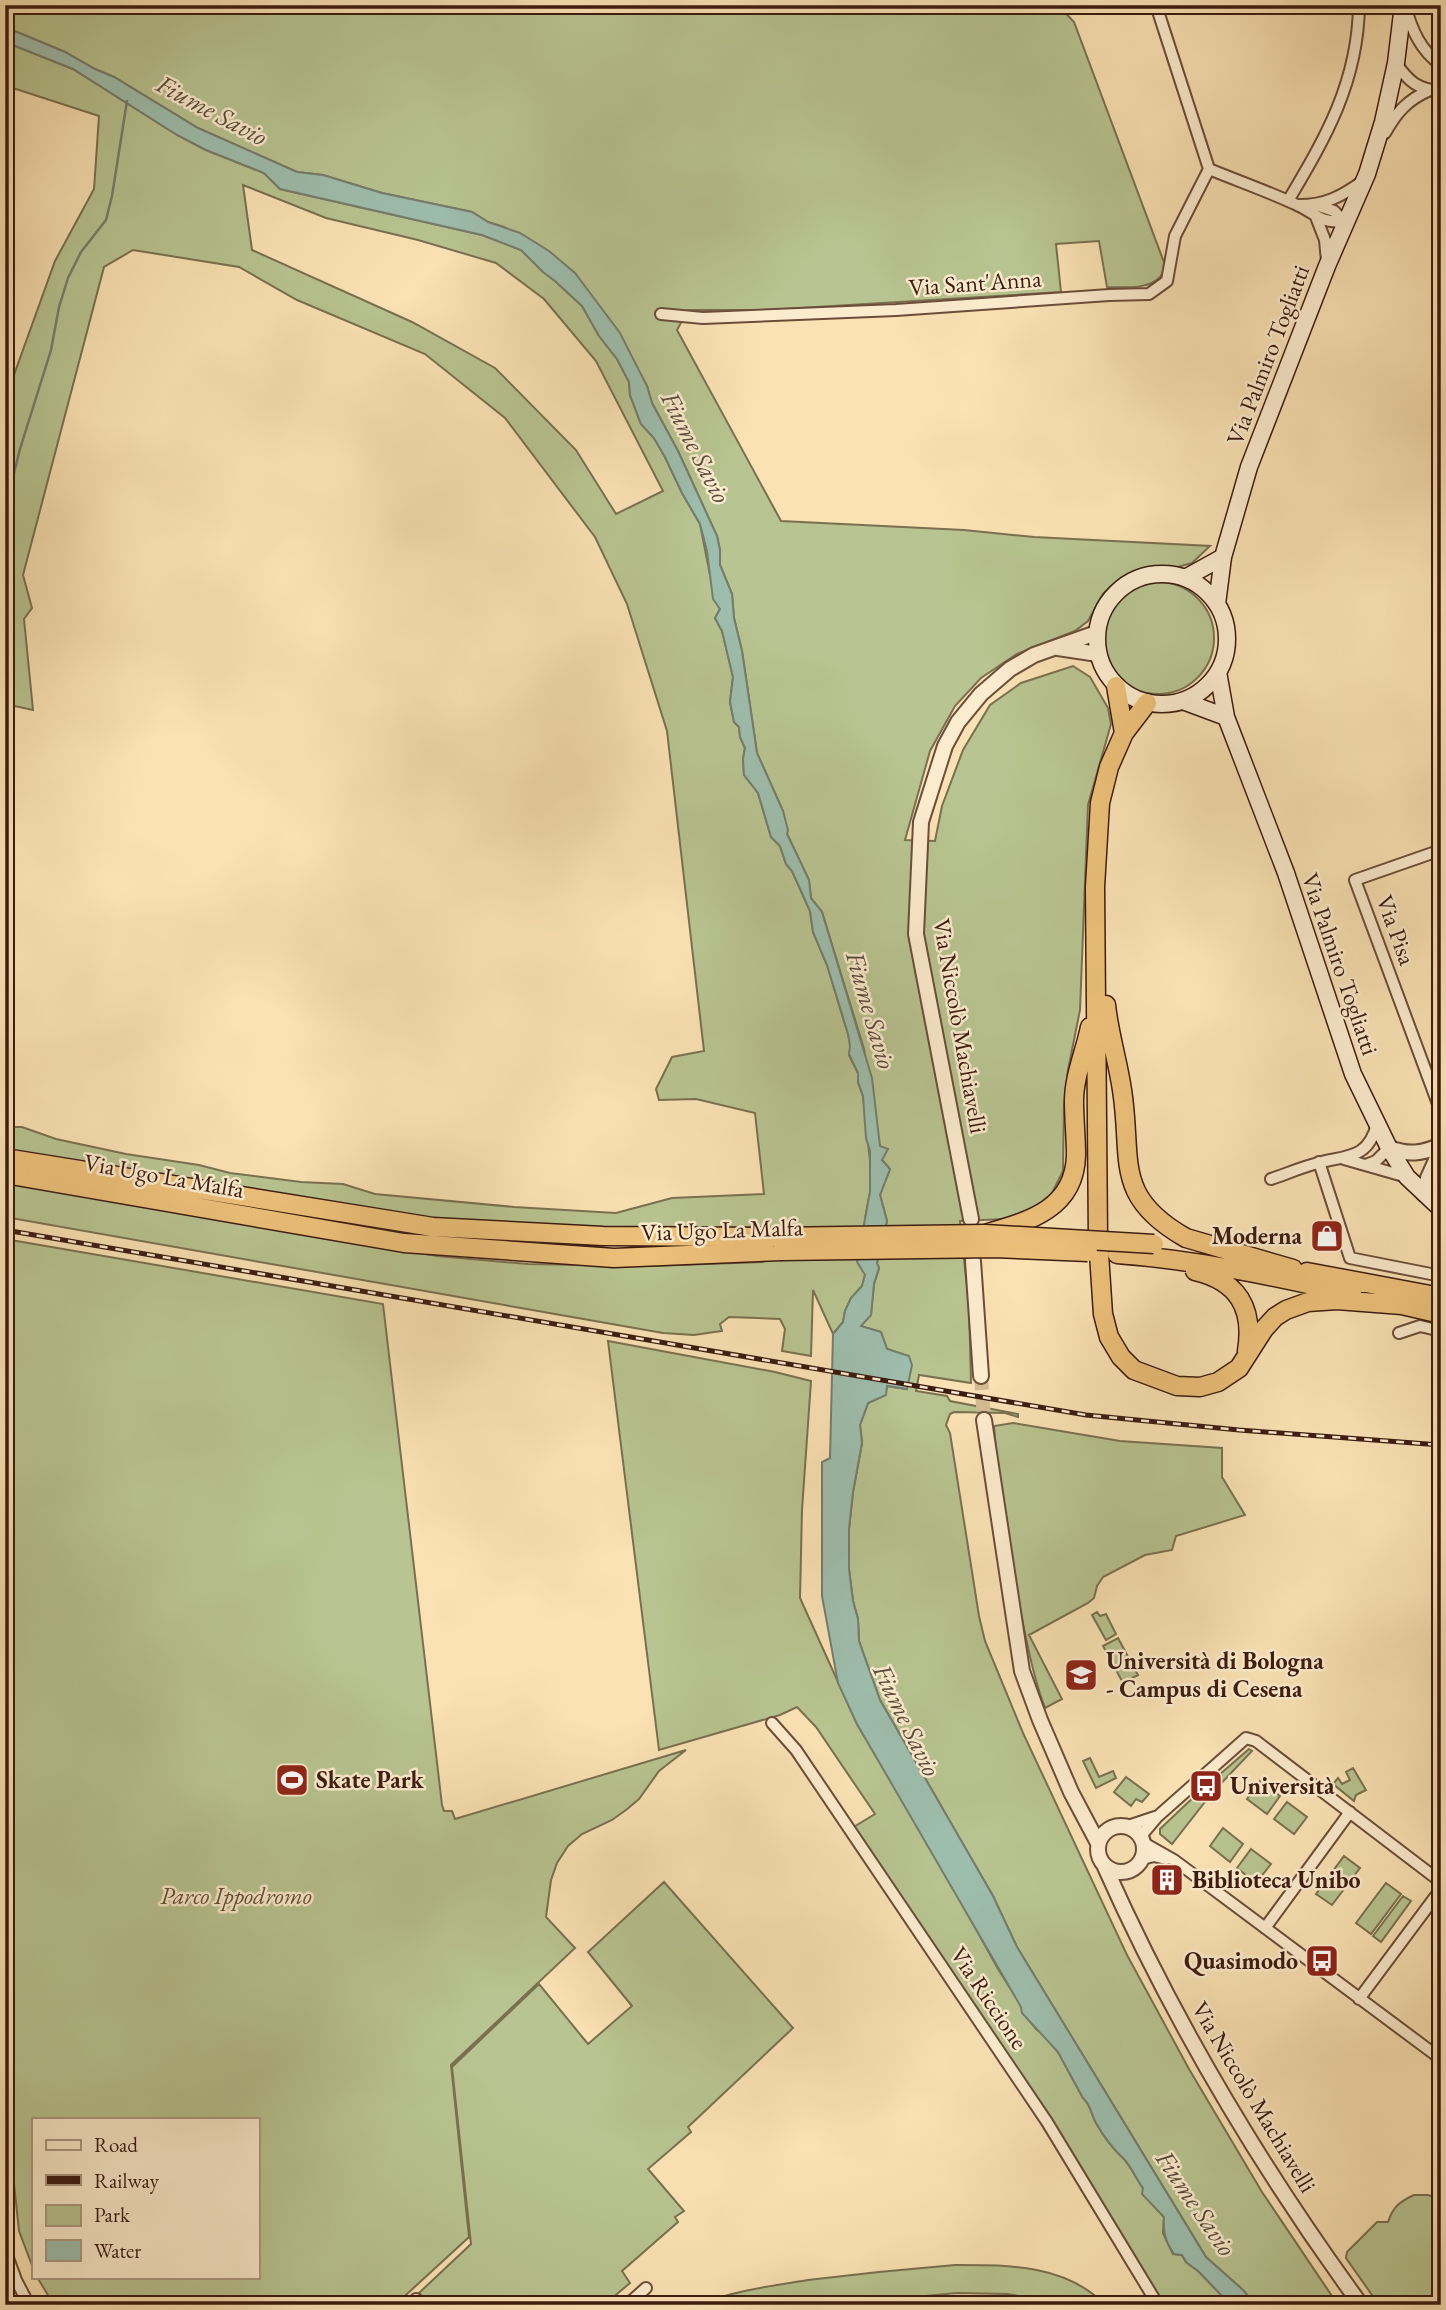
<svg xmlns="http://www.w3.org/2000/svg" width="1446" height="2310" font-family="'EB Garamond',serif">
  <style>
    .green { fill: #b8c491; stroke: #7a7050; stroke-width: 2; fill-rule: evenodd }
    .water { fill: #9ebead; stroke: #777d6e; stroke-width: 2 }
    .lines { fill: none; stroke-linecap: round; stroke-linejoin: round }
    .stream { stroke: #777d6e; stroke-width: 2.5 }
    .tertiary-tunnel { stroke: #d4ba93; stroke-width: 14; stroke-dasharray: 14 7; stroke-linecap: butt }
    .minor-casing { stroke: #6c4d39; stroke-width: 14 }
    .tertiary-casing { stroke: #6c4d39; stroke-width: 18 }
    .secondary-casing { stroke: #3c1b10; stroke-width: 19 }
    .trunk-casing { stroke: #3c1b10; stroke-width: 21 }
    .minor { stroke: #fcecce; stroke-width: 10 }
    .tertiary { stroke: #fcecce; stroke-width: 14 }
    .secondary { stroke: #fcecce; stroke-width: 16 }
    .trunk { stroke: #edc17a; stroke-width: 18 }
    .rail-casing { stroke: #3c1b10; stroke-width: 5 }
    .rail { stroke: #fcecce; stroke-width: 2.5; stroke-dasharray: 8; stroke-linecap: butt }
    .trunk-bridge-casing { stroke: #3c1b10; stroke-width: 21; stroke-linecap: butt }
    .trunk-bridge { stroke: #edc17a; stroke-width: 18 }
    .labels { text-anchor: middle; stroke-width: 5; stroke-linejoin: round; paint-order: stroke }
    .street-label { font-size: 24px; fill: #3c1b10; stroke: #fcecce }
    .poi-label { font-size: 24px; font-weight: bold; fill: #3c1b10; stroke: #fcecce; text-anchor: start }
    .park-label { font-size: 24px; font-style: italic; fill: #614e37; stroke: #fcecce }
    .water-label { font-size: 26px; font-style: italic; fill: #594c3f; stroke: #fcecce }
  </style>
  <rect width="100%" height="100%" fill="#fae2b4"/>
  <filter id="stains"><feTurbulence type="fractalNoise" baseFrequency=".00286" numOctaves="4"/><feColorMatrix values="0 0 0 0 .2 0 0 0 0 .09 0 0 0 0 .02 0 0 0 .5 -.17"/></filter>
  <radialGradient id="worn" r=".72"><stop offset=".6" stop-color="#630" stop-opacity="0"/><stop offset="1" stop-color="#630" stop-opacity=".3"/></radialGradient>
  <!-- green -->
  <path class="green" d="M5,5H952L956,14L994,5H1058L1074,22L1165,265C1163,269 1163,274 1160,277C1149,290 1122,287 1107,287L1099,241L1056,244L1061,292L767,310H688L677,330L781,521L964,530L1034,537L1210,546L1192,563L1174,568H1149L1122,577L1103,594L1088,621L1075,631L1017,654L981,678L955,706L930,751L905,840L935,841L942,806L963,750L990,705L1021,683L1073,666L1090,677L1108,708L1111,724L1088,805L1080,1010L1068,1070L1064,1105L1063,1171L1048,1201L1021,1216L1006,1219L960,1221L969,1306L971,1383L919,1375L916,1391L947,1396L950,1401L1018,1414V1417L1005,1413L954,1412L950,1414L946,1425L950,1433L979,1616L985,1641L1023,1733L1127,1955L1189,2069L1262,2192L1338,2305H1255L1243,2290L1206,2257L1017,1947L993,1896L880,1700L859,1641L858,1619L853,1601L849,1569V1529L853,1492L862,1443L860,1425L868,1403L885,1395L887,1386L907,1389L908,1356L887,1349L881,1332L860,1326L871,1314L874,1284L879,1268L877,1263L887,1221L880,1195L890,1169L882,1160L864,1049L822,912L811,898L809,880L787,834L783,811L757,753L742,651L734,618L732,594L720,565V550L717,536L678,451L652,403L647,386L633,361L575,273L504,227L488,222L472,212L382,193L323,175L297,172L198,128L114,77L95,69L65,52L5,27Z
    M5,42L73,69L177,135L206,150L264,173L280,189L482,235L521,250L543,272L555,281L582,306L599,336L617,359L629,382L630,395L641,424L654,438L665,457L682,493L700,524L712,585L720,609L715,618L722,631L733,677L730,702L734,722L739,727L740,737L745,748L743,759L744,775L758,793L771,837L780,846L786,864L792,871L810,911L813,932L827,965L848,1034L851,1046L849,1055L858,1073V1082L863,1096L870,1161V1192L865,1219V1275L862,1286L851,1298L845,1311L843,1322L833,1334L813,1290L811,1356L782,1351L785,1329L780,1319L729,1317L720,1324L722,1331L694,1335L663,1333L5,1217V1182L437,1256L528,1264L649,1266L763,1262L767,1227L615,1230L438,1222L5,1150V1127H22L56,1139L126,1154L199,1165L230,1173L301,1182L343,1184L375,1194L514,1207L616,1213L672,1198L764,1194L755,1113L696,1099L659,1100L656,1089L672,1057L704,1051L667,731L627,604L595,537L505,418L425,354L297,300L239,267L133,250L104,267L23,575L32,608L24,619L33,710L5,704V400L55,261L94,189L99,116L16,89L5,91ZM243,185L326,218L418,240L496,263L544,299L596,361L663,491L616,514L576,450L495,368L412,322L252,250Z
    M1102 638a56 56 0 1 1 112 0a56 56 0 1 1-112 0Z
    M5,1239L383,1304L442,1805L444,1811H452L455,1819L686,1750L659,1771L639,1799L626,1810L612,1820L582,1834L568,1846L557,1863L551,1880L546,1917L575,1948L451,2065L469,2237L395,2305H54L37,2277H257V2119H33V2268L19,2231L13,2174V1781L5,1780Z
    M608,1341L775,1372L811,1381L802,1510L800,1598L857,1724L940,1864L998,1969L1022,2007L1026,2017L1037,2030L1044,2034L1058,2052L1083,2098C1091,2105 1091,2114 1096,2123C1104,2137 1113,2149 1124,2159C1130,2165 1137,2180 1143,2188V2194L1164,2217L1163,2233L1173,2254L1182,2255L1186,2262L1198,2271L1231,2305H1164C1065,2143 961,1984 852,1828L875,1814L816,1727L797,1707L780,1715L659,1750Z
    M1013,1423L1120,1441L1222,1448V1477L1245,1515L1176,1536L1172,1550L1145,1555L1103,1577L1097,1586L1094,1598L1088,1603L1029,1635L1062,1699L1045,1708C1033,1676 1027,1643 1020,1609C1008,1548 998,1488 994,1426Z
    M1097,1612L1100,1616L1106,1614L1116,1634L1106,1640L1092,1615Z
    M1118,1638L1138,1675L1123,1683L1103,1646Z
    M1249,1749L1252,1751L1211,1794L1204,1788Z
    M1090,1758L1099,1777L1113,1771L1116,1778L1096,1788L1083,1761Z
    M1353,1768L1366,1790L1356,1795L1354,1801L1333,1784L1338,1778L1342,1784L1350,1780L1346,1772Z
    M1126,1777L1149,1794L1142,1802L1136,1799L1131,1806L1114,1792Z
    M1260,1781L1280,1796L1267,1814L1247,1799Z
    M1199,1792L1208,1798L1172,1844L1160,1834V1829Z
    M1287,1802L1307,1817L1294,1834L1274,1819Z
    M1223,1828L1243,1844L1230,1862L1210,1846Z
    M1251,1849L1271,1864L1256,1883L1237,1868Z
    M1344,1856L1360,1868L1332,1905L1316,1894Z
    M664,1882L793,2028L688,2127L691,2132L648,2169L684,2211L675,2217L678,2222L622,2271L630,2283L604,2305H429L419,2293L471,2244L452,2067L539,1984L588,2044L632,2006L588,1952Z
    M1386,1883L1401,1894L1371,1934L1356,1923Z
    M1403,1896L1411,1901L1381,1942L1373,1936Z
    M1414,2195H1428L1441,2199V2305H1379L1346,2258L1347,2252L1377,2222H1388C1393,2207 1399,2202 1414,2195Z
    M955,2265C1007,2265 1066,2264 1105,2305H1056L1048,2301L1007,2294L957,2293L831,2305H697C733,2291 770,2286 808,2280C857,2274 906,2269 955,2265Z"/>
  <!-- water -->
  <path class="water" d="M5,27L65,52L95,69L114,77L198,128L297,172L323,175L382,193L472,212L488,222L520,233L549,251L575,273L620,333L647,386L652,403L678,451L717,536L720,550V565L732,594L734,618L742,651L757,753L783,811L788,830L787,834L809,880L811,898L822,912L872,1078L880,1146L888,1149L882,1160L890,1169L880,1195L887,1221L877,1263L879,1268L874,1284L871,1315L861,1326L881,1332L887,1349L909,1356L912,1365L907,1389L887,1386L886,1395L868,1403L860,1425L862,1443L853,1492L849,1529V1569L853,1601L858,1619L859,1641L880,1700L993,1896L1017,1947L1206,2257L1243,2290L1255,2305H1231L1198,2271L1186,2262L1182,2255L1174,2254C1165,2241 1163,2232 1164,2217L1142,2194L1143,2188C1137,2180 1130,2165 1124,2159C1113,2149 1104,2137 1096,2123C1091,2114 1091,2105 1083,2098L1058,2052L1022,2013L1021,2007L857,1724L838,1683L822,1596V1462L830,1458L833,1334L843,1322L845,1311L851,1298L862,1286L865,1275L857,1262L870,1192V1151L866,1138L863,1096L858,1082V1073L849,1054L850,1046L848,1034L827,965L813,932L810,911L792,871L786,864L780,846L771,837L758,793L744,775L743,759L745,748L740,737L739,727L734,722L730,702L733,677L722,631L715,618L720,609L713,599L707,551L700,524L682,493L665,457L654,438L641,424L630,395L629,382L617,359L599,336L582,306L555,281L543,272L521,250L482,235L280,189L264,173L206,150L177,135L73,69L5,42Z"/>
  <g class="lines">
    <!-- stream -->
    <path class="stream" d="M5,509L20,449L51,350L59,307L68,278L81,252L106,220L112,196L127,101"/>
    <!-- tertiary-tunnel -->
    <path class="tertiary-tunnel" d="M981,1376L984,1420"/>
    <defs>
      <path id="minor" d="M1156,5L1209,169C1238,181 1267,191 1295,204C1318,214 1316,222 1345,222
        M1405,6C1412,30 1420,50 1441,65
        M1396,63C1408,81 1418,90 1441,91
        M1385,133C1397,112 1407,100 1430,90
        M1288,201C1326,137 1358,82 1359,5
        M1299,205C1326,205 1342,196 1363,181
        M1316,205L1334,211L1345,222
        M1316,217L1325,240L1327,261
        M661,314L703,318L896,310L1109,295L1149,294L1167,281L1175,236L1209,169
        M1441,850L1355,880L1441,1112
        M1344,1159L1407,1177
        M1319,1162L1350,1258L1441,1276
        M1366,1165L1376,1161L1389,1148
        M1271,1179C1286,1174 1302,1167 1318,1163C1346,1155 1368,1160 1377,1124
        M1399,1333L1420,1326L1441,1331
        M772,1723L796,1750L1047,2122L1158,2305
        M1128,1826L1155,1817
        M1141,1836L1157,1817L1246,1738L1256,1741L1441,1882
        M1144,1843L1174,1860L1441,2059
        M1142,1859L1154,1856L1166,1859
        M1265,1928L1350,1812
        M1359,1999L1441,1889
        M5,2250L16,2280L29,2305
        M410,2305L416,2299L421,2305
        M627,2305L646,2288"/>
      <path id="tertiary" d="M1058,648L1098,654
        M1389,1148C1408,1155 1422,1154 1441,1145
        M1424,1194L1428,1178L1441,1149
        M971,1219L916,934L921,822L945,746L958,722L981,694L1010,669L1034,655L1096,633
        M973,1261L981,1376
        M984,1420L1022,1671L1040,1720L1071,1792L1098,1843
        M1098 1849a23 23 0 1 1 46 0a23 23 0 1 1-46 0Z
        M1105,1867C1174,2022 1261,2168 1361,2305"/>
      <path id="secondary" d="M1097 639a65 65 0 1 1 130 0a65 65 0 1 1-130 0Z
        M1185,578L1223,557
        M1217,604L1223,557L1249,467L1327,266L1367,174L1383,122L1396,63L1403,5
        M1218,672L1226,717L1286,873L1353,1074L1389,1148L1407,1177L1441,1209
        M1183,701L1226,717"/>
      <path id="trunk" d="M1116,686L1124,733
        M1147,703L1124,733L1109,767L1100,803L1095,887L1098,1239L1103,1314L1109,1337L1121,1357L1134,1370L1177,1386L1200,1387L1218,1382L1239,1368L1264,1329L1275,1317L1286,1310L1308,1302L1337,1300L1402,1305
        M1106,1005C1109,1034 1118,1062 1122,1090C1133,1160 1112,1196 1186,1238L1293,1269
        M5,1158L433,1227L603,1236L773,1237
        M5,1174L404,1243L614,1258L781,1251
        M988,1233C1030,1221 1075,1208 1076,1155C1076,1137 1074,1119 1074,1101C1074,1076 1085,1052 1090,1027
        M1117,1254C1197,1260 1274,1276 1352,1294
        M1195,1271C1238,1281 1254,1308 1247,1351
        M1307,1272L1441,1297
        M1393,1303L1441,1314"/>
    </defs>
    <!-- minor casing -->
    <use href="#minor" class="minor-casing"/>
    <!-- tertiary casing -->
    <use href="#tertiary" class="tertiary-casing"/>
    <!-- secondary casing -->
    <use href="#secondary" class="secondary-casing"/>
    <!-- trunk casing -->
    <use href="#trunk" class="trunk-casing"/>
    <!-- minor -->
    <use href="#minor" class="minor"/>
    <!-- tertiary -->
    <use href="#tertiary" class="tertiary"/>
    <!-- secondary -->
    <use href="#secondary" class="secondary"/>
    <!-- trunk -->
    <use href="#trunk" class="trunk"/>
    <defs>
      <path id="rail" d="M5,1230L1086,1415L1239,1430L1441,1445"/>
    </defs>
    <!-- rail casing -->
    <use href="#rail" class="rail-casing"/>
    <!-- rail -->
    <use href="#rail" class="rail"/>
    <defs>
      <path id="trunk-bridge" d="M773,1237L985,1234L1154,1244
        M781,1251L994,1248L1088,1252"/>
    </defs>
    <!-- trunk-bridge casing -->
    <use href="#trunk-bridge" class="trunk-bridge-casing"/>
    <!-- trunk-bridge -->
    <use href="#trunk-bridge" class="trunk-bridge"/>
  </g>
  <!-- icons -->
  <defs>
    <symbol id="shop-square" viewBox="-11 -11 22 22"><rect x="-9" y="-9" width="18" height="18" rx="4" fill="#8f2418" stroke="#fcecce"/><path d="M-5-2.5h2.3a2.7 3.5 0 0 1 5.4 0H5L5.5 6h-11ZM-1.5-2.5h3a1.5 2.3 0 0 0-3 0Z" fill="#fff"/></symbol>
    <symbol id="university-square" viewBox="-11 -11 22 22"><rect x="-9" y="-9" width="18" height="18" rx="4" fill="#8f2418" stroke="#fcecce"/><path d="M0-5L7-2L0 1L-7-2ZM-4 1L0 2.5L4 1V4Q0 6-4 4Z" fill="#fff"/></symbol>
    <symbol id="stadium-square" viewBox="-11 -11 22 22"><rect x="-9" y="-9" width="18" height="18" rx="4" fill="#8f2418" stroke="#fcecce"/><path d="M0-5a6.5 5 0 1 0 0 10a6.5 5 0 1 0 0-10ZM-3.5-1.8h7v3.6h-7Z" fill="#fff"/></symbol>
    <symbol id="bus-square" viewBox="-11 -11 22 22"><rect x="-9" y="-9" width="18" height="18" rx="4" fill="#8f2418" stroke="#fcecce"/><path d="M-5-6H5V4H4V6H2V4H-2V6H-4V4H-5ZM-3.5-4V0h7V-4ZM-3.5 1.2v1.5H-2V1.2ZM2 1.2v1.5H3.5V1.2Z" fill="#fff"/></symbol>
    <symbol id="building-square" viewBox="-11 -11 22 22"><rect x="-9" y="-9" width="18" height="18" rx="4" fill="#8f2418" stroke="#fcecce"/><path d="M-4-6H4V6H1V3H-1V6H-4ZM-2.5-4.3h1.7v1.8h-1.7ZM.8-4.3h1.7v1.8H.8ZM-2.5-1h1.7V.8h-1.7ZM.8-1h1.7V.8H.8Z" fill="#fff"/></symbol>
  </defs>
  <g fill-rule="evenodd">
    <use href="#shop-square" x="1308" y="1217" width="38" height="38"/>
    <use href="#university-square" x="1062" y="1656" width="38" height="38"/>
    <use href="#stadium-square" x="273" y="1761" width="38" height="38"/>
    <use href="#bus-square" x="1187" y="1767" width="38" height="38"/>
    <use href="#building-square" x="1148" y="1861" width="38" height="38"/>
    <use href="#bus-square" x="1303" y="1942" width="38" height="38"/>
  </g>
  <g class="labels">
    <!-- street labels -->
    <g class="street-label">
      <text transform="translate(975 283) rotate(-4)" y="8">Via Sant'Anna</text>
      <text transform="translate(1268 355) rotate(-69)" y="8">Via Palmiro Togliatti</text>
      <text transform="translate(1396 930) rotate(70)" y="8">Via Pisa</text>
      <text transform="translate(1340 964) rotate(71)" y="8">Via Palmiro Togliatti</text>
      <text transform="translate(960 1026) rotate(80)" y="8">Via Niccolò Machiavelli</text>
      <text transform="translate(164 1176) rotate(10)" y="8">Via Ugo La Malfa</text>
      <text transform="translate(722 1230) rotate(-2)" y="8">Via Ugo La Malfa</text>
      <text transform="translate(989 1998) rotate(56)" y="8">Via Riccione</text>
      <text transform="translate(1254 2097) rotate(59)" y="8">Via Niccolò Machiavelli</text>
    </g>
    <!-- poi labels -->
    <g class="poi-label">
      <text x="1302" y="1244" text-anchor="end">Moderna</text>
      <text x="1106" y="1669">Università di Bologna<tspan x="1106" dy="28">- Campus di Cesena</tspan></text>
      <text x="316" y="1788">Skate Park</text>
      <text x="1230" y="1794">Università</text>
      <text x="1192" y="1888">Biblioteca Unibo</text>
      <text x="1298" y="1969" text-anchor="end">Quasimodo</text>
    </g>
    <!-- park labels -->
    <g class="park-label">
      <text x="236" y="1904">Parco Ippodromo</text>
    </g>
    <!-- water labels -->
    <g class="water-label">
      <text transform="translate(212 110) rotate(28)" y="9">Fiume Savio</text>
      <text transform="translate(696 447) rotate(63)" y="9">Fiume Savio</text>
      <text transform="translate(871 1010) rotate(74)" y="9">Fiume Savio</text>
      <text transform="translate(907 1720) rotate(64)" y="9">Fiume Savio</text>
      <text transform="translate(1196 2203) rotate(56)" y="9">Fiume Savio</text>
    </g>
  </g>
  <!-- margin -->
  <rect width="1446" height="2310" fill="none" stroke="#fae2b4" stroke-width="28"/>
  <rect x="7" y="7" width="1432" height="2296" fill="none" stroke="#3c1b10" stroke-width="3.5"/>
  <rect x="14" y="14" width="1418" height="2282" fill="none" stroke="#3c1b10" stroke-width="2"/>
  <!-- legend -->
  <rect x="32" y="2118" width="228" height="161" fill="#fcecce" stroke="#af9882" stroke-width="2"/>
  <rect x="46" y="2140" width="35" height="10" fill="#fcecce" stroke="#af9882" stroke-width="2"/>
  <text x="94" y="2152" font-size="21" fill="#3c1b10">Road</text>
  <rect x="46" y="2175" width="35" height="10" fill="#3c1b10" stroke="#af9882" stroke-width="2"/>
  <text x="94" y="2188" font-size="21" fill="#3c1b10">Railway</text>
  <rect x="46" y="2205" width="35" height="21" fill="#b8c491" stroke="#af9882" stroke-width="2"/>
  <text x="94" y="2222" font-size="21" fill="#3c1b10">Park</text>
  <rect x="46" y="2240" width="35" height="21" fill="#9ebead" stroke="#af9882" stroke-width="2"/>
  <text x="94" y="2258" font-size="21" fill="#3c1b10">Water</text>
  <rect width="100%" height="100%" filter="url(#stains)"/>
  <rect width="100%" height="100%" fill="url(#worn)"/>
</svg>
